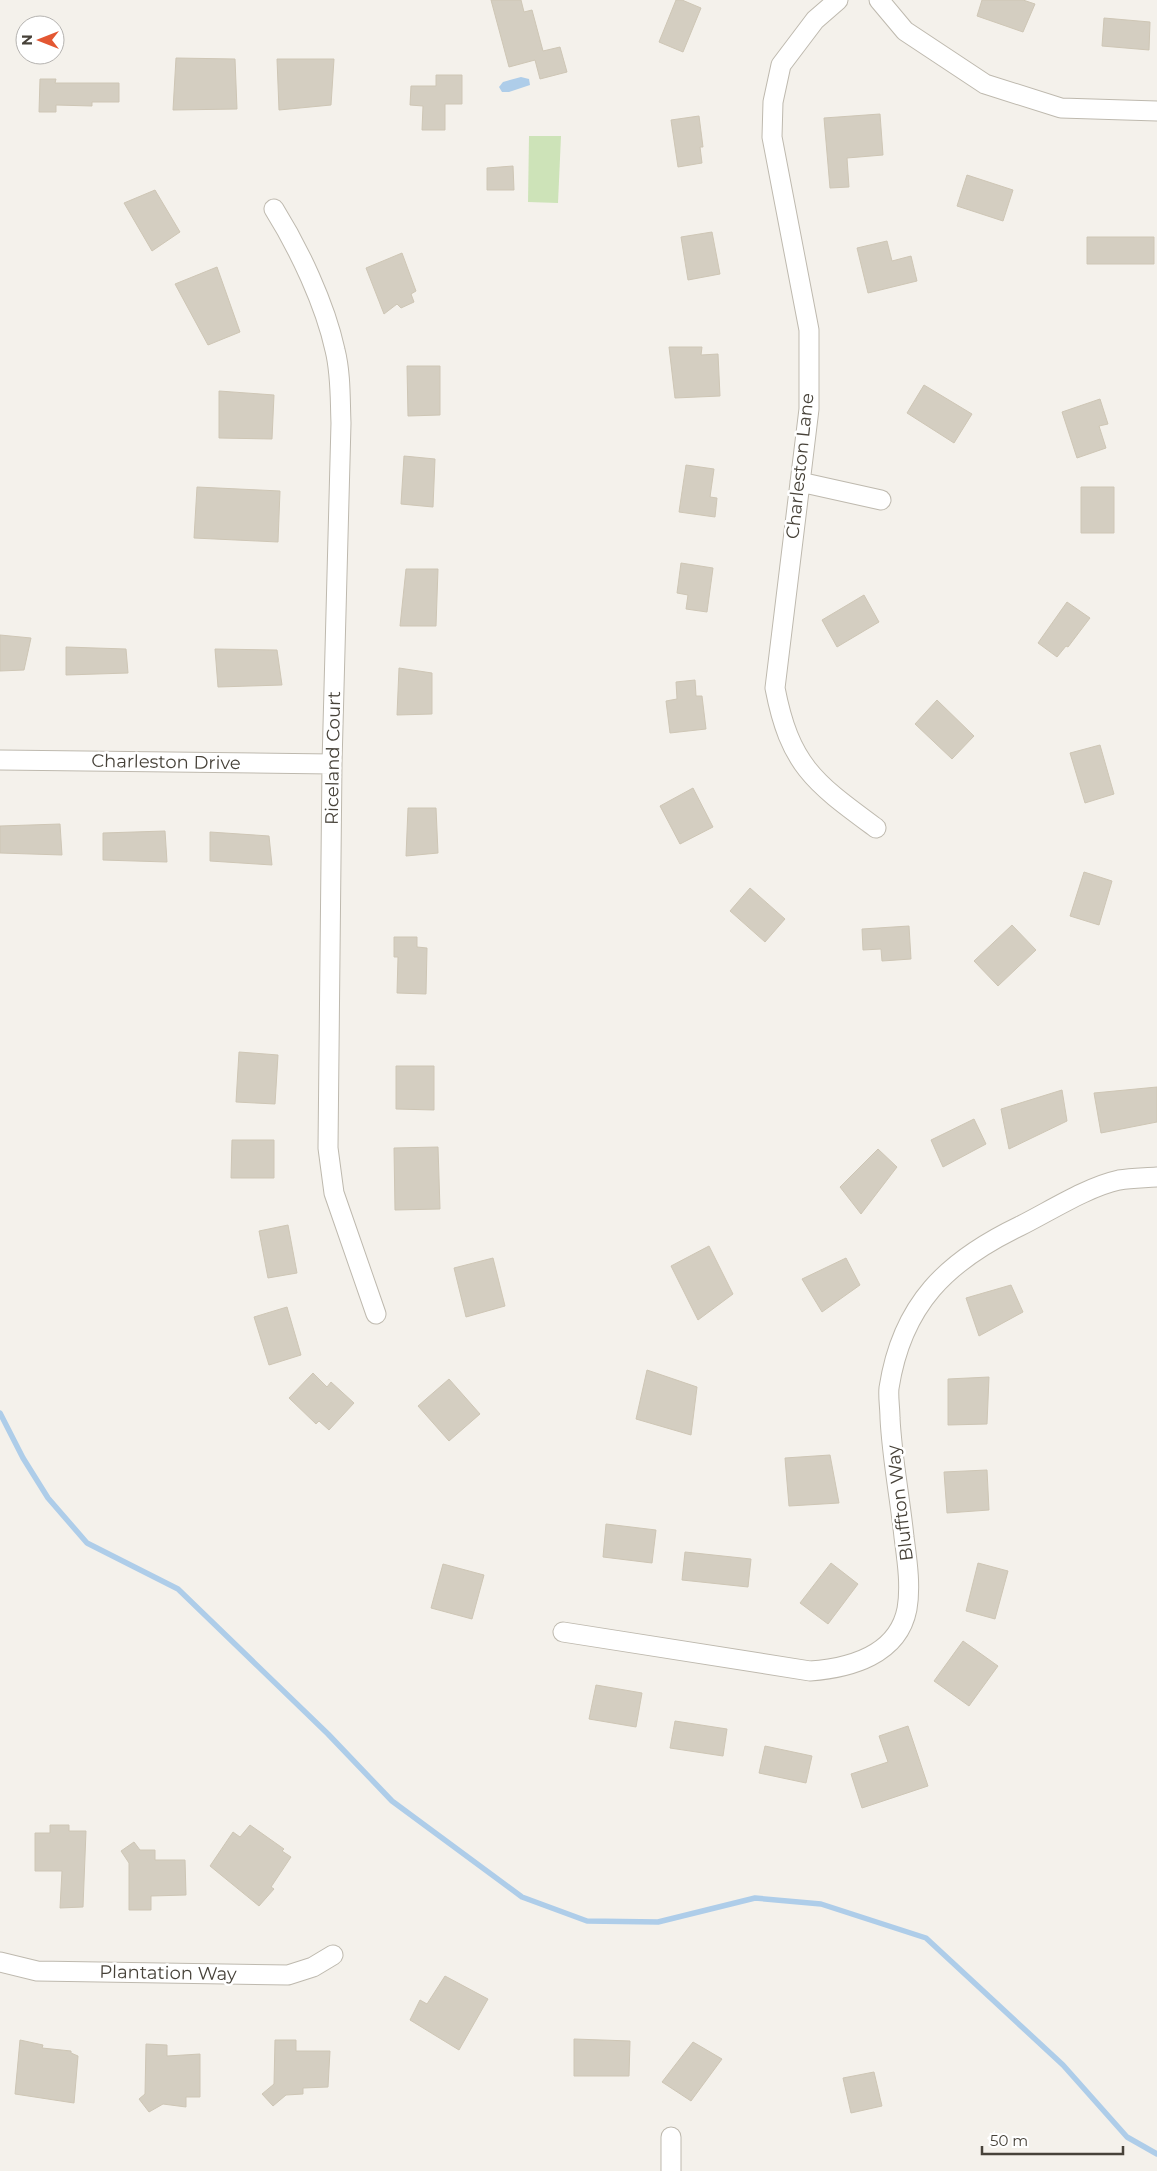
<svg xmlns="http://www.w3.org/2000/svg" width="1157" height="2171" font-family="Montserrat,sans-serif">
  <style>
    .green { fill: #cde3b8 }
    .water { fill: #aecde9 }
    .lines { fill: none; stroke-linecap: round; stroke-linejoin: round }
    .stream { stroke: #aecde9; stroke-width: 5.5 }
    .building { fill: #d4cec1; stroke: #cec6b5 }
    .minor-casing { stroke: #beb9ae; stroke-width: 21 }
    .minor { stroke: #fff; stroke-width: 19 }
    .labels { text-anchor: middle; stroke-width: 5; stroke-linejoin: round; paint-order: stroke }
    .street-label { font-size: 18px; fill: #474239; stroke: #fff }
  </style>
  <rect width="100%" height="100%" fill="#f4f1eb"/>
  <!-- green -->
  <path class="green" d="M529,136H561L558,203L528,202Z"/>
  <!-- water -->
  <path class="water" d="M521,77L529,79L530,85L509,92H502L499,87L503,82Z"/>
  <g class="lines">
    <!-- stream -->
    <path class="stream" d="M0,1413L23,1458L48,1498L87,1543L178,1589L328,1734L392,1801L522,1897L587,1921L658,1922L755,1898L821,1904L926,1938L1063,2065L1127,2137L1157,2154"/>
  </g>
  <!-- building -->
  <path class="building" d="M491,0H521L524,12L532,10L543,51L560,47L567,72L540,79L535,60L509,67Z
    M676,0H682L701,8L683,52L659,42Z
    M982,0H1023L1035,4L1023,32L977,16Z
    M1104,18L1150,22L1149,50L1102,46Z
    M176,58L235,59L237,109L173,110Z
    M277,59H334L331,105L279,110Z
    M436,75H462V104H445V130H422L423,106L410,105L411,86H436Z
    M40,79H56L55,83H119V102H92V106L56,105V112H39Z
    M880,114L883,155L847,158L849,187L830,188L824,118Z
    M699,116L703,147H700L702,163L678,167L671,120Z
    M513,166L514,190H487V168Z
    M967,175L1013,190L1003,221L957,206Z
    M155,190L180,232L152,251L124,203Z
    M712,232L720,274L688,280L681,237Z
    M1087,237H1154V264H1087Z
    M887,241L892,261L911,256L917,281L868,293L857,248Z
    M402,253L416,291L411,294L414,302L401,308L397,304L384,314L366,268Z
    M217,267L240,332L208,345L175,284Z
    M669,347H702L701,355L718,354L720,396L675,398Z
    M407,366H440V415L408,416Z
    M924,385L972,414L954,443L907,413Z
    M219,391L274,395L272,439L219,438Z
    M1100,399L1108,424L1099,426L1106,448L1077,458L1062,412Z
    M404,456L435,459L433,507L401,504Z
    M686,465L714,469L710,497L717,498L715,517L679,512Z
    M197,487L280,491L278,542L194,538Z
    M1081,487H1114V533H1081Z
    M681,563L713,568L707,612L686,609L688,595L677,593Z
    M406,569H438L436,626H400Z
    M864,595L879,622L837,647L822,620Z
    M1067,602L1090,618L1068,647L1066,646L1057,657L1038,643Z
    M0,635L31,638L24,670L0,671Z
    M66,647L126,649L128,673L66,675Z
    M215,649L277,650L282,685L218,687Z
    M399,668L432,673V714L397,715Z
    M695,680L696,696H702L706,729L670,733L666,701L677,699L676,682Z
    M937,700L974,736L952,759L915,724Z
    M1100,745L1114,794L1085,803L1070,753Z
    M693,788L713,827L680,844L660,806Z
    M408,808H436L438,853L406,856Z
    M60,824L62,855L0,853V826Z
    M165,831L167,862L103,860V833Z
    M210,832L269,836L272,865L210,861Z
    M1084,872L1112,881L1099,925L1070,916Z
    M750,888L785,919L765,942L730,911Z
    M1012,925L1036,950L998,986L974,961Z
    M909,926L911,959L882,961L881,949L863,950L862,929Z
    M394,937H417V947L427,948L426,994L397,993L398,957H394Z
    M239,1052L278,1055L275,1104L236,1102Z
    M396,1066H434V1110L396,1109Z
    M1157,1087V1122L1101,1133L1094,1093Z
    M1062,1090L1067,1121L1009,1149L1001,1109Z
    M974,1119L986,1144L943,1167L931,1140Z
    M232,1140H274V1178H231Z
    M438,1147L440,1209L395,1210L394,1148Z
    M878,1149L897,1167L861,1214L840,1187Z
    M288,1225L297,1273L268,1278L259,1231Z
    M709,1246L733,1294L698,1320L671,1266Z
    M493,1258L505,1306L466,1317L454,1268Z
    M846,1258L860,1285L822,1312L802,1279Z
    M1011,1285L1023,1312L979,1336L966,1298Z
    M287,1307L301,1355L269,1365L254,1317Z
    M647,1370L697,1387L691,1435L636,1419Z
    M313,1373L327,1387L331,1382L354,1403L329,1430L319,1421L316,1424L289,1398Z
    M989,1377L987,1424L948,1425V1379Z
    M449,1379L480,1414L449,1441L418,1406Z
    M830,1455L839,1503L789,1506L785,1458Z
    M987,1470L989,1510L947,1513L944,1472Z
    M606,1524L656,1530L652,1563L603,1557Z
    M685,1552L751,1559L748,1587L682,1580Z
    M831,1563L858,1584L828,1624L800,1603Z
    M978,1563L1008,1571L995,1619L966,1611Z
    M443,1564L484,1575L472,1619L431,1608Z
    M963,1641L998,1666L969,1706L934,1681Z
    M596,1685L642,1693L636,1727L589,1719Z
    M675,1721L727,1729L723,1756L670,1748Z
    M908,1726L928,1786L862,1808L851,1774L888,1762L879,1736Z
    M765,1746L812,1756L806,1783L759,1773Z
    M50,1825H69V1831H86L83,1907L60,1908L62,1871H35V1833H50Z
    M250,1825L284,1849L282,1851L291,1857L271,1887L274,1889L259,1906L210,1866L233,1832L240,1837Z
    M134,1842L140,1850H155V1860H185L186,1895L151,1896V1910H129V1863L121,1851Z
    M445,1976L488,1999L459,2050L410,2020L420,2000L427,2004Z
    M574,2039L630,2041L629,2076H574Z
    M20,2040L43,2045L42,2048L71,2051V2053L78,2056L74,2103L15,2094Z
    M275,2040H296V2051H330L328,2087L303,2088V2094L286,2095L273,2106L262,2094L274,2084Z
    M693,2042L722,2059L691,2101L662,2082Z
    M146,2044L167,2045V2056L200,2054V2097H186V2107L163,2104L149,2112L139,2099L145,2094Z
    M874,2072L882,2106L851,2113L843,2078Z"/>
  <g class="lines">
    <defs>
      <path id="minor" d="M838,0L815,20L781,65L773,102L772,137L809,330V409L775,688C790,766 815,783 876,828
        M879,0L905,31L985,84L1061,108L1157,111
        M274,209C299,249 325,304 335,350C341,374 340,399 341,423L332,764L328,1148L334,1193L376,1314
        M800,482L881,500
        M0,760L332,764
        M563,1632L810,1671C850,1668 898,1655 907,1609C911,1586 907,1560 904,1537C900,1498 892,1458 890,1418C890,1408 888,1397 889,1388C902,1304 947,1261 1020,1226C1050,1211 1087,1187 1119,1180C1132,1178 1145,1178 1157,1177
        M0,1962L37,1971L288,1975L313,1967L333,1955
        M671,2171V2137"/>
    </defs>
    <!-- minor casing -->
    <use href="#minor" class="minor-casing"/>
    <!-- minor -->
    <use href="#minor" class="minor"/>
  </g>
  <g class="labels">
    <!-- street labels -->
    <g class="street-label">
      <text transform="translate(800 466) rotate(-84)" y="6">Charleston Lane</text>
      <text transform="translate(333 758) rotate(-89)" y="6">Riceland Court</text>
      <text transform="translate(166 762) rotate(1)" y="6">Charleston Drive</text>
      <text transform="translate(900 1503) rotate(-97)" y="6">Bluffton Way</text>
      <text transform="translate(168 1973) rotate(1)" y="6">Plantation Way</text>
    </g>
  </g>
  <!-- north arrow -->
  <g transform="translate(40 40) rotate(270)"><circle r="24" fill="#ffffff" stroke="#b5b3b0"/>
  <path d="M0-4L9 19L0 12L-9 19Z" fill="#e35732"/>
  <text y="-8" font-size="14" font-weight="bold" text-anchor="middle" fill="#474239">N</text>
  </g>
  <!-- scale -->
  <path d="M982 2146v8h141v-8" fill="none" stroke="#474239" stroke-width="2.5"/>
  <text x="990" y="2146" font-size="15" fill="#474239" stroke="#ffffff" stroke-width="4" paint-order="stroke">50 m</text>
</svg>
